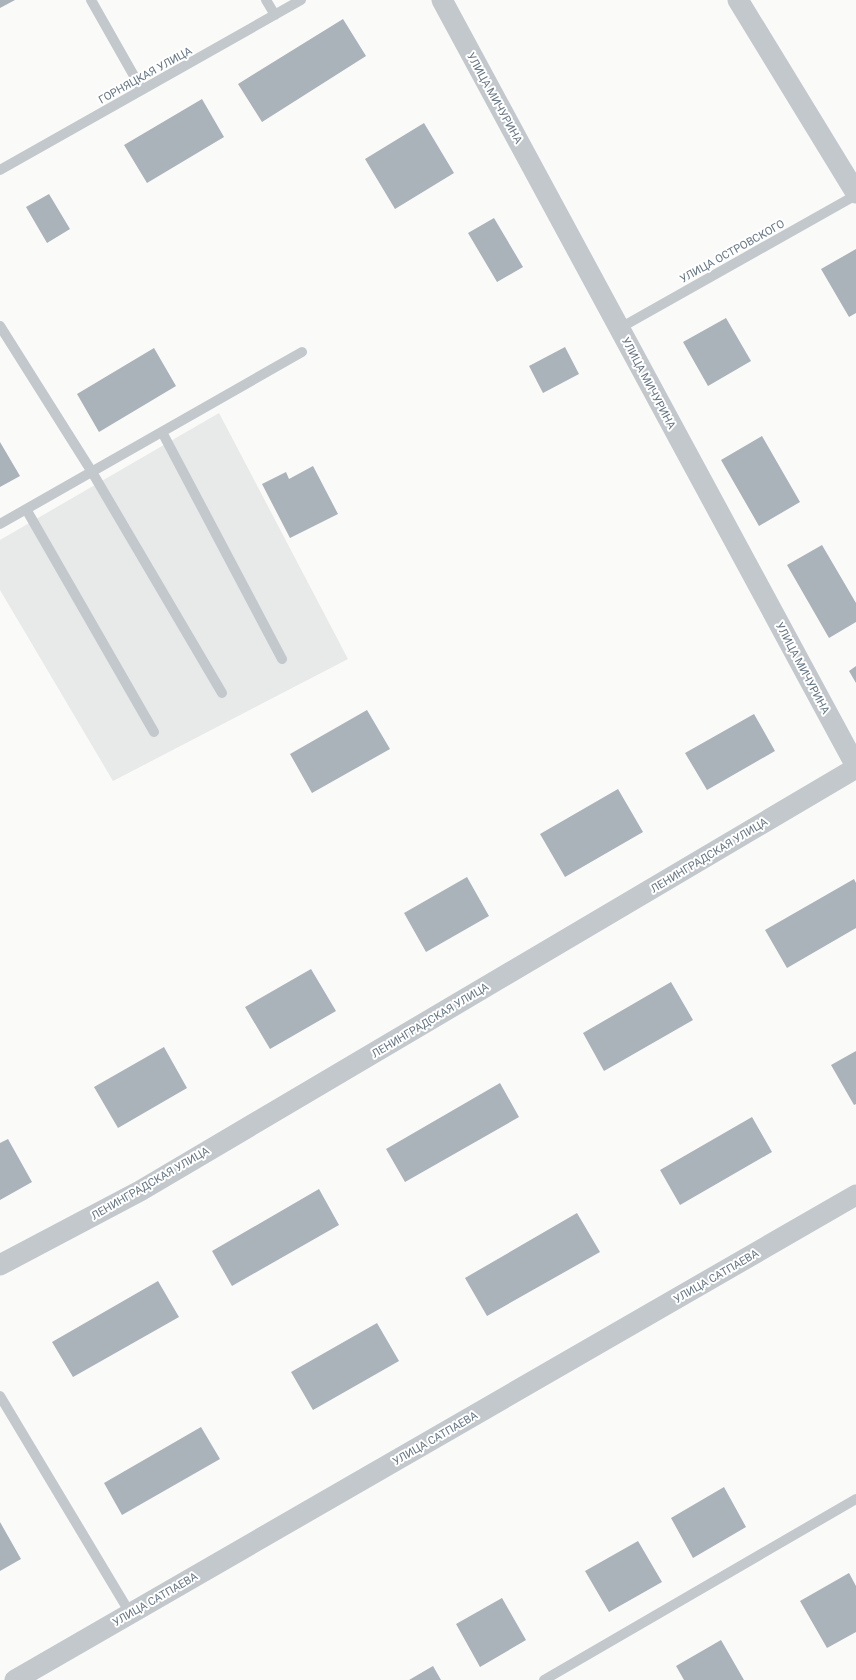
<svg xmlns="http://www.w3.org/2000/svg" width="856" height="1680" font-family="Roboto,sans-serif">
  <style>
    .built { fill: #e8e9e9 }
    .building { fill: #aab3b9 }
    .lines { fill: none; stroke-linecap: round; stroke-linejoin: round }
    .lane { stroke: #c3c8cc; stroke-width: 10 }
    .street { stroke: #c3c8cc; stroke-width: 21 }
    .labels { text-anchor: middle; stroke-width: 4; stroke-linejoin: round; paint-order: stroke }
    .street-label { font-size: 11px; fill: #657683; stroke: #fff }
  </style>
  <rect width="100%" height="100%" fill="#fafaf8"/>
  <!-- built -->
  <path class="built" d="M219,413L348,659L113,781L0,590V540Z"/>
  <!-- building -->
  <path class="building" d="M0,0H15L0,8Z
    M343,19L366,56L262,122L238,84Z
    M202,99L224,137L147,183L124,145Z
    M424,123L454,173L395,209L365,159Z
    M49,194L70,229L47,243L26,207Z
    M494,218L523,267L497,282L468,233Z
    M856,249V313L849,317L821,269Z
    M726,318L751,361L708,386L683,342Z
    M565,347L579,374L543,393L529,366Z
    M154,348L176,386L99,432L77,394Z
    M762,436L800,502L759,526L721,460Z
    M0,442L20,476L0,487Z
    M313,466L338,514L290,538L262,484L286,472L289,479Z
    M822,545L856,603V622L829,638L787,565Z
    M856,666V683L849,671Z
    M367,710L390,749L312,793L290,754Z
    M754,714L775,751L707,790L685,753Z
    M618,789L643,832L565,877L540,834Z
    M467,877L489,916L426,952L404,913Z
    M854,879L856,883V928L787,968L765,930Z
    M311,969L336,1011L270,1049L245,1007Z
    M671,982L693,1020L604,1071L583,1033Z
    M164,1047L187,1088L118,1128L94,1087Z
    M856,1051V1104L854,1105L831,1065Z
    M500,1083L519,1117L405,1182L386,1149Z
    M752,1117L772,1152L680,1205L660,1170Z
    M8,1139L32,1182L0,1200V1143Z
    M319,1189L339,1225L232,1286L212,1251Z
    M577,1213L600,1252L487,1316L465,1278Z
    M158,1281L179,1317L73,1377L52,1342Z
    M377,1323L399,1361L313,1410L291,1372Z
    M201,1427L220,1459L122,1515L104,1483Z
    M724,1487L746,1527L693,1558L671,1518Z
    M0,1522L21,1559L0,1571Z
    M638,1541L662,1582L609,1612L585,1571Z
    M849,1573L856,1586V1632L827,1648L800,1601Z
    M502,1598L526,1640L480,1667L456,1624Z
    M721,1640L744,1680H684L676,1666Z
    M433,1666L441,1680H409Z"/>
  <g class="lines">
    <!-- lane -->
    <path class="lane" d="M91,0L142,90
      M266,0L275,15
      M0,170L301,0
      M0,326L92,472L222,693
      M620,328L856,195
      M162,432L282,659
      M26,509L154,732
      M0,524L302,352
      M0,1396L130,1613
      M544,1680L856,1499"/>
    <!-- street -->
    <path class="street" d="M442,0L856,766
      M738,0L856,193
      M0,1265L140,1191L856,768
      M15,1680L856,1195"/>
  </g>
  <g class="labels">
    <!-- street labels -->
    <g class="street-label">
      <text transform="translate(145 75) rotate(-29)" y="4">ГОРНЯЦКАЯ УЛИЦА</text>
      <text transform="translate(495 98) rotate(61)" y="4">УЛИЦА МИЧУРИНА</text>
      <text transform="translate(732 251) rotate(-29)" y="4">УЛИЦА ОСТРОВСКОГО</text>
      <text transform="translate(649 383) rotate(62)" y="4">УЛИЦА МИЧУРИНА</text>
      <text transform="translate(803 668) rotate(62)" y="4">УЛИЦА МИЧУРИНА</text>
      <text transform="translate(709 855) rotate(-31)" y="4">ЛЕНИНГРАДСКАЯ УЛИЦА</text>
      <text transform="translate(430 1020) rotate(-31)" y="4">ЛЕНИНГРАДСКАЯ УЛИЦА</text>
      <text transform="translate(150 1183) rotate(-30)" y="4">ЛЕНИНГРАДСКАЯ УЛИЦА</text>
      <text transform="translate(716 1276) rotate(-30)" y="4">УЛИЦА САТПАЕВА</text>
      <text transform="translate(435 1438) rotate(-30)" y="4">УЛИЦА САТПАЕВА</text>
      <text transform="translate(155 1599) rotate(-30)" y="4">УЛИЦА САТПАЕВА</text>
    </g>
  </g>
</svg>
